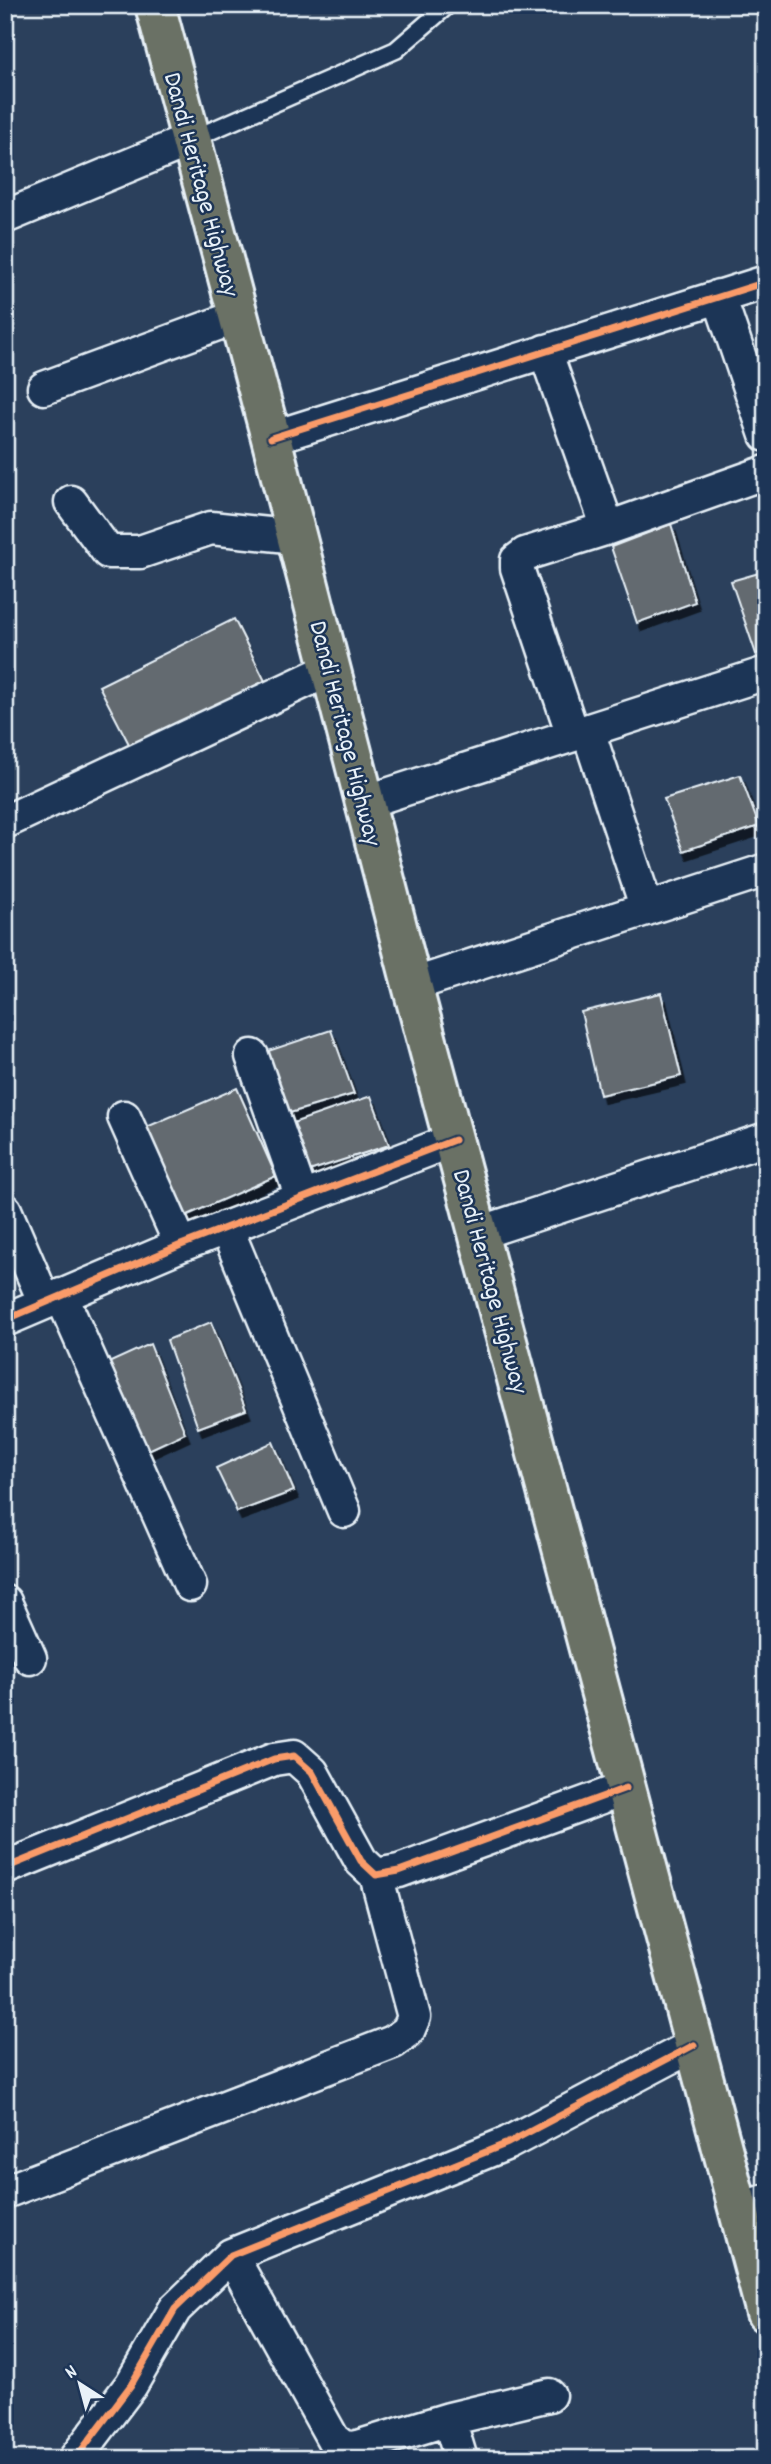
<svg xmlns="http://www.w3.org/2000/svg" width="771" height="2464" font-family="Dekko,sans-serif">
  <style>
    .building { fill: #646a6f; stroke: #e8f1f8; stroke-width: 2; filter: url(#shadow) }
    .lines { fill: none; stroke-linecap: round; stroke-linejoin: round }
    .service-casing { stroke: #e8f1f8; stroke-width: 21 }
    .minor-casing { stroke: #e8f1f8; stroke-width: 37 }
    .trunk-casing { stroke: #e8f1f8; stroke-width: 44 }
    .service { stroke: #1d3557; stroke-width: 16 }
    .minor { stroke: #1d3557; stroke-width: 32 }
    .trunk { stroke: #6b7165; stroke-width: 38 }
    .cycleway-casing { stroke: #1d3557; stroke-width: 11 }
    .cycleway { stroke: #fa9b69; stroke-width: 7 }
    .labels { text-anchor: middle; stroke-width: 5; stroke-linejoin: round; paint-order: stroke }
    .street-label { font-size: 26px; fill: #e8f1f8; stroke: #1d3557 }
  </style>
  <defs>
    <filter id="shadow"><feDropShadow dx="4.5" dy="8" stdDeviation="0" flood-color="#0009"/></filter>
  </defs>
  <rect width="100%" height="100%" fill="#2b405c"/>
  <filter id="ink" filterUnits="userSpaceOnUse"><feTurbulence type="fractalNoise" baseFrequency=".0143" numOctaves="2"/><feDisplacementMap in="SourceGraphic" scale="14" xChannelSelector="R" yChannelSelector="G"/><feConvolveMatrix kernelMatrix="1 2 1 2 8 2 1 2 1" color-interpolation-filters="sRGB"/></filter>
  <g filter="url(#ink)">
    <!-- building -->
    <path class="building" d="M671,524L695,602L637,623L611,547Z
      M759,573L766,593V651L756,654L731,581Z
      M234,619L265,681L131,748L99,686Z
      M740,775L759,826L683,851L664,799Z
      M661,993L681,1076L600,1095L581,1012Z
      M331,1030L354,1094L283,1115L259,1054Z
      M237,1088L276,1176L181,1218L142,1129Z
      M371,1096L389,1145L306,1172L287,1125Z
      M211,1322L246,1410L198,1428L167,1340Z
      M150,1344L185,1433L142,1453L104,1365Z
      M273,1442L294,1491L237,1512L216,1468Z"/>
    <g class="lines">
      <defs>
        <path id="service" d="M190,140L396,50L448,5"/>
        <path id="minor" d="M5,217L190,140
          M719,296L766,435
          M545,351L608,528
          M44,388L239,316
          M271,438L766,282
          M71,502L108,552H140L211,528L297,537
          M588,731L647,909
          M573,735L517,568V560L525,554L608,528L766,472
          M365,802L766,673
          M5,822L331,669
          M412,985L766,870
          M252,1056L302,1198
          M124,1117L181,1245
          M5,1210L45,1303
          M226,1227L344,1511
          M479,1233L766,1139
          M61,1295L190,1585
          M5,1320L181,1245L454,1140
          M5,1602L30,1658
          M5,1868L274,1759L294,1756L312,1772L361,1861L376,1875L399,1871L626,1788
          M5,2192L393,2042L408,2031L414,2017L376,1875
          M737,2209L766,2201
          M231,2255L333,2439L343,2447L354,2448L449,2419L549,2395
          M449,2419L461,2459
          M75,2459L131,2385L175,2309L231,2255L508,2143L694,2045"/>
        <path id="trunk" d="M155,5L271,438L412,985L766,2313"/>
      </defs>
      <!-- service casing -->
      <use href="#service" class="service-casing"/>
      <!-- minor casing -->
      <use href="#minor" class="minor-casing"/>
      <!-- trunk casing -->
      <use href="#trunk" class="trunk-casing"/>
      <!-- service -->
      <use href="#service" class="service"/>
      <!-- minor -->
      <use href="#minor" class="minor"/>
      <!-- trunk -->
      <use href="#trunk" class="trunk"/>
      <defs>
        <path id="cycleway" d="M271,438L766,282
          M5,1320L181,1245L454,1140
          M5,1868L274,1759L294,1756L312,1772L361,1861L376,1875L399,1871L626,1788
          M75,2459L131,2385L175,2309L231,2255L508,2143L694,2045"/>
      </defs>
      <!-- cycleway casing -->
      <use href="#cycleway" class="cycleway-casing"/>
      <!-- cycleway -->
      <use href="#cycleway" class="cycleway"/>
    </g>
  </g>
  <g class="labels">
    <!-- street labels -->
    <g class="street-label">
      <text transform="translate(203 184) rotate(75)" y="9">Dandi Heritage Highway</text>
      <text transform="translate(347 733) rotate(76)" y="9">Dandi Heritage Highway</text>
      <text transform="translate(492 1281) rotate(75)" y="9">Dandi Heritage Highway</text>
    </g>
  </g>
  <!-- margin -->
  <rect width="771" height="2464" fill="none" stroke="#1d3557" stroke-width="28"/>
  <rect x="14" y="14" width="743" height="2436" fill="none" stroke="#e8f1f8" stroke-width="2.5" filter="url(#ink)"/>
  <!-- north arrow -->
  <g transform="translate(80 2384) rotate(324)" stroke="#1d3557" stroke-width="5" paint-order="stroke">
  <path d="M0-5L12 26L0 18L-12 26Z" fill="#e8f1f8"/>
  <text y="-10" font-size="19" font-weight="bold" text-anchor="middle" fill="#e8f1f8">N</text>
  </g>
</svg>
